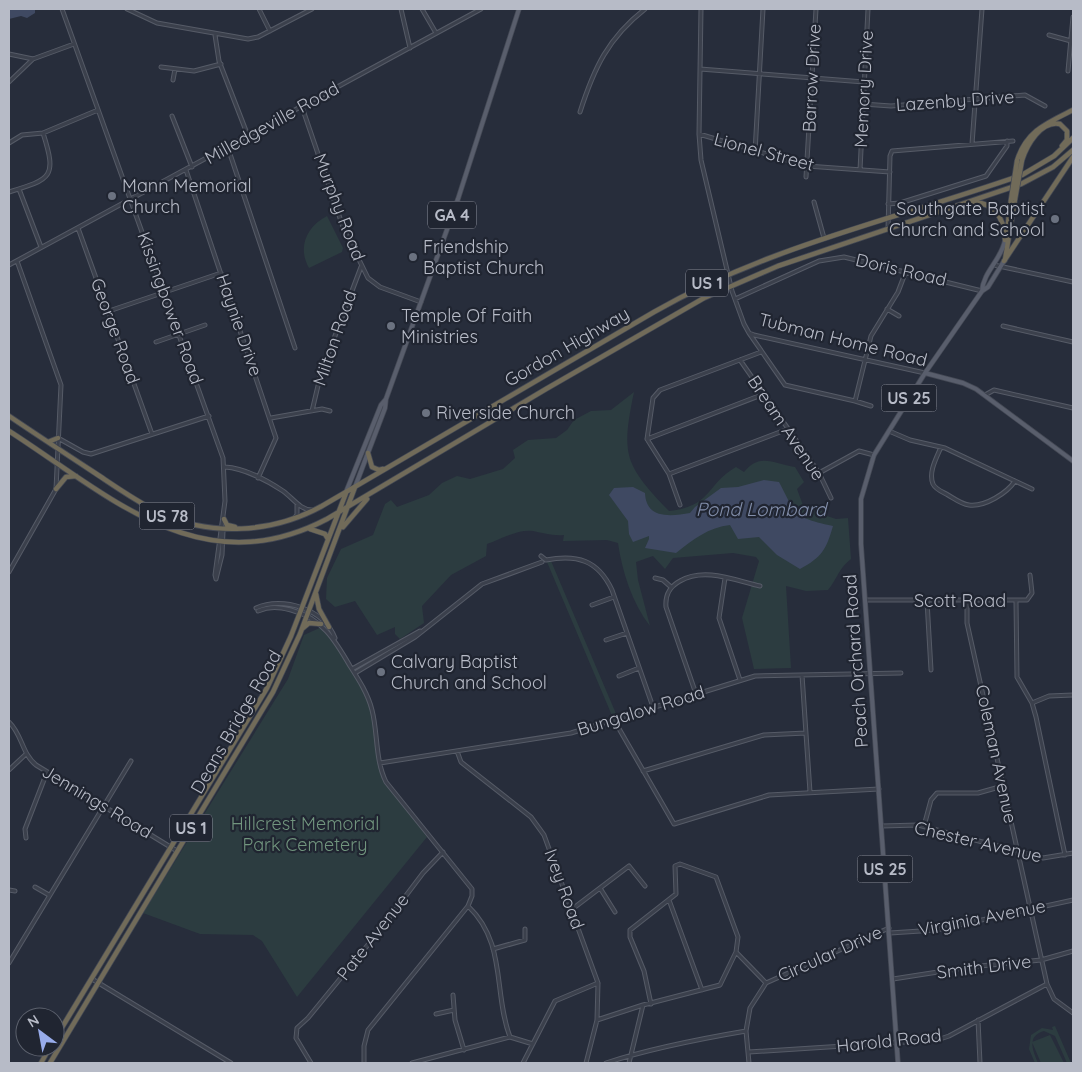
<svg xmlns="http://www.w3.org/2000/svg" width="1082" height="1072" font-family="Quicksand,sans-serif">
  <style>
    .green { fill: #2c3c40 }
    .water { fill: #3f4962 }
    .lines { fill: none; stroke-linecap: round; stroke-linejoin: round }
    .minor-casing { stroke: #565b67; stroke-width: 5 }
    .major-casing { stroke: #444955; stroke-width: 5.5 }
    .highway-casing { stroke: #434854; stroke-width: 6 }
    .minor { stroke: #3b404c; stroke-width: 3 }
    .major { stroke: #595e6c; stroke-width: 4 }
    .highway { stroke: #716b59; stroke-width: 4.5 }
    .highway-bridge-casing { stroke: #434854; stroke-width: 6; stroke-linecap: butt }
    .highway-bridge { stroke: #716b59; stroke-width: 4.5 }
    .worship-dot { fill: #6b7280; stroke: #202531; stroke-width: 2 }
    .labels { text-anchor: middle; stroke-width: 4.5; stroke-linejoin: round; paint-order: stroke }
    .shield { fill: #202531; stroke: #8a8e9a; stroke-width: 1 }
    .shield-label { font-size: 16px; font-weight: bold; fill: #b7bbc7 }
    .street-label { font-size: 18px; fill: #b7bbc7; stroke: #202531 }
    .poi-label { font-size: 18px; fill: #b7bbc7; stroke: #202531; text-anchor: start }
    .park-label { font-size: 18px; fill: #71957e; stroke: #202531 }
    .water-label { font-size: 19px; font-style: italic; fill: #828eaa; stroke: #202531 }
  </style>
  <rect width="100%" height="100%" fill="#272d3b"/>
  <!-- green -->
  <path class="green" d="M327,216L343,248L342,252L309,268C297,247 307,226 327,216Z
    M634,392C621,455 624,464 669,511C713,506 705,485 736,467L744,472C760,452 774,464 795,467L804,482L797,489L804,508L822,511L827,516L836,519L848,518L851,559C839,568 837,579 828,590L806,591L786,586L791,668L754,669L742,618L759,561L756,557L733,553L673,558L665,569L653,556L636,562L638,580L650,626C632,603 622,571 618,543L607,540L563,541L564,535C552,536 544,533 533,531C518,529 501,539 487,544L486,556L451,575L422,606L424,623L400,639L395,634V627L377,635L355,601L335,607L326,599L327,578L341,549L373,535L385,504L391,500L397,507L429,495L442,483L457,476L470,479L503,469L515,458L513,450L528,440L556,438L567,430L574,420L591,411L611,410Z
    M551,561L617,716L613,718L547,562Z
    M324,626L359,680L373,713L382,773L427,837L297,997L262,941L253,935L200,934L143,913L288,679L304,635Z
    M1055,1026L1071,1063H1067L1055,1036L1044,1031C1026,1036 1033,1051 1038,1063H1035L1029,1049L1031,1035L1042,1028L1053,1030L1052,1027Z
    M1050,1035L1064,1063H1041L1032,1042Z"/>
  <!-- water -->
  <path class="water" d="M9,9H35V13L27,18L21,16L9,19Z
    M764,480L779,482C796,515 795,518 833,526C826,550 822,557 800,569L777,555L759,537L738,539L730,525C709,527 692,540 676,553L645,548L649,539V536L633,542L629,534L628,521L609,495L614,488L633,487L645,493C646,520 672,516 690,513L695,507L721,488L738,487Z"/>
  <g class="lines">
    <defs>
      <path id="minor" d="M62,9L223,458L225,501L215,575L216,579
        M127,9L157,23L248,39L258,37L312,9
        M259,9L270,31
        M401,9L410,48
        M422,9L436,33
        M701,9L699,134L701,160L732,291L744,324L749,333L754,335L925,373
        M215,35L219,61L248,136
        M1049,35L1071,41
        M9,54L33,59L74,44
        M161,67L194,71L221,64
        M700,69L864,82
        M1068,71L1073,17
        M173,80L175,69
        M9,82L33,59
        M863,104L891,106L1025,95L1045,106
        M302,107L343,227L368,278L380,287L421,302
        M580,112C594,68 608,38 645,9
        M172,116L192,167
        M699,134L807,166L890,172
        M9,143L22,135L43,133L98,110
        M972,144L982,9
        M228,148L295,348
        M755,152L763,9
        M186,170L276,438L258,478
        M860,170L868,9
        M806,177L816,9
        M19,189L41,247
        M9,192C52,179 57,177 43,133
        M814,202L824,238
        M888,204L900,203L986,176L1007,146V141
        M78,228L152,434
        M888,229L890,156L892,151L1013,141
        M9,265L481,9
        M994,265L1073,282
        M735,299L819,261L844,257L982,291
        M887,309L899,316
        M109,311L221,273
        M1003,326L1073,342
        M749,333L785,385L855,401L871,336L898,292L906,271
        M156,342L205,325
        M740,360L819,473L831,498
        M985,395L994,390L1073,408
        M855,401L871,406
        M312,411L321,373L361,267
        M271,418L322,409L330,411
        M889,431L910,440L945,448L1032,489
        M58,438L83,452L91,454L209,416
        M647,439L764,394
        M941,447C937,457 928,472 933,484C936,490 943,492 948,495C955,499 961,504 969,505C985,507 1007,493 1015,481
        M225,467C244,468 268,481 283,491C293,498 300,510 312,510
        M819,473L859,451L874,455
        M669,474L788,429
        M680,505L669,474L647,439L653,398L660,390L761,352
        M295,517L297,515V505
        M541,556L546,560C577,554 598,560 612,590L653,707
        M9,572L56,489L61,385L17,261
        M655,578L663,580L671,587
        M725,578L719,618L740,680
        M216,579L222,555L223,531
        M866,600H1027L1032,593L1030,575
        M927,601L931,670
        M967,601V623L1047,984L1054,999L1073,1013
        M1016,601L1017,677L1032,703L1036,717L1065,855
        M592,605L614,597
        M256,608C283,596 324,609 335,638
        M258,611C270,606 279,607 291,610C322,618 335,640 350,666C359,680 368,694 372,710C378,733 375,760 386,782L472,889V896L468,906L368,1030L364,1046V1063
        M606,640L627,633
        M352,669L420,631
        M355,673L415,637L482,584L542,562
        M802,675L810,792
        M619,676L639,668
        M696,694L666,607C665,595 669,587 680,581C704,567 734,580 760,586
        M1032,703L1049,696L1073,695
        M614,720L674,824L769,795L879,789
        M9,722C22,734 22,754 36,765L177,851
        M457,751L461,762L531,817L544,835L598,983L597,1020L586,1063
        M380,763L571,733L755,676L901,673
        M9,770L26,754
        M643,771L764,735L806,733
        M882,826L918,825L1043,858L1073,853
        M924,826L931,800L937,793H978L1003,786
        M26,838L25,829L47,772
        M35,887L49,895
        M600,888L615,912
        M9,890L15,891
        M669,900L702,990
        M468,906C507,943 493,992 510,1037
        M571,910L629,866L645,886
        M890,933L936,930L1073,900
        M493,949L525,940V929
        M9,963L131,761
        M92,979L231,1063
        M893,979L970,967L1041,960L1073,951
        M453,995L455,1020L464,1050
        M651,1004L644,971L630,937V930L676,894L675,866L680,864L716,877L738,937L736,952L766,983
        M436,1014L454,1010
        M597,1020L643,1005L720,985L736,952
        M978,1020L980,1063
        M749,1052L937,1040L949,1036L1047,984
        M311,1063L296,1038L297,1028L308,1018L380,930L423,873L443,852
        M412,1063L510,1037L533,1044
        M523,1063L555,1001L598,983
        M606,1063C651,1048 699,1039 746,1031
        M629,1063L643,1005
        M749,1063L746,1031L750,1008L766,983L889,928"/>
      <path id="major" d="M982,291C983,272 1002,259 1005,240
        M925,373L963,383L976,389L1073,461
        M355,487L385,408L386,399L458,199L519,9
        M346,492L381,405L386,399
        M898,1063L861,544V499L874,455L925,373L982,291L988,287L1004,261"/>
      <path id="highway" d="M1022,160C1027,145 1041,120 1060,124L1067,131V140L1062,146
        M1017,161C1026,131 1047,123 1073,110
        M967,204C992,198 1005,218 1005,240
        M1007,231L1011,200
        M1005,260L1015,199
        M1004,261L1073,157
        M9,416C37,435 66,454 95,473C116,487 137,502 160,513C211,537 273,533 322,506L654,312C771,245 897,219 1022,175L1054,156L1073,138
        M9,431C110,496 201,585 327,519L546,389L704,298L778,266L1021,184L1053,167L1073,150
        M48,442L58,438
        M368,453L372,467L379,470L383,469
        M56,489L66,477L76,476
        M224,519L227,525L235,527
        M343,527L367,499
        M310,529L325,534L328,539
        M316,594L319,609L329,627
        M303,628L309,623L321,624
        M55,1039L267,688L291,636L346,493
        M41,1063L50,1047
        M50,1063L273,692L300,634L355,487"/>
    </defs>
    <!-- minor casing -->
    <use href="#minor" class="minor-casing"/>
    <!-- major casing -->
    <use href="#major" class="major-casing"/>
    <!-- highway casing -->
    <use href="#highway" class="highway-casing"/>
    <!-- minor -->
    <use href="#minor" class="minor"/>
    <!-- major -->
    <use href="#major" class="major"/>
    <!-- highway -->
    <use href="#highway" class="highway"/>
    <defs>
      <path id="highway-bridge" d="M1015,199L1022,160
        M1011,200L1017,161"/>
    </defs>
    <!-- highway-bridge casing -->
    <use href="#highway-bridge" class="highway-bridge-casing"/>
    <!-- highway-bridge -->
    <use href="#highway-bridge" class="highway-bridge"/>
  </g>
  <!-- markers -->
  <g class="worship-dot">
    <circle cx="112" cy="196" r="5"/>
    <circle cx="1055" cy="219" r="5"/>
    <circle cx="413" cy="257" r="5"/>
    <circle cx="391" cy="326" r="5"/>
    <circle cx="426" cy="413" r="5"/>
    <circle cx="381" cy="672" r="5"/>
  </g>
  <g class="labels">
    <!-- shield labels -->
    <g class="shield">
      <rect x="428" y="201.5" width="48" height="27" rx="4"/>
      <rect x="686" y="269.5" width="42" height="27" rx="4"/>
      <rect x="881.5" y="384.5" width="55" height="27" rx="4"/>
      <rect x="139.5" y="502.5" width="55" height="27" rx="4"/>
      <rect x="170" y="814.5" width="42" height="27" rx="4"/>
      <rect x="857.5" y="855.5" width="55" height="27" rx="4"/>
    </g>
    <g class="shield-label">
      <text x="452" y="221">GA 4</text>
      <text x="707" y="289">US 1</text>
      <text x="909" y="404">US 25</text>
      <text x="167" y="522">US 78</text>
      <text x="191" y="834">US 1</text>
      <text x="885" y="875">US 25</text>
    </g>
    <!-- street labels -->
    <g class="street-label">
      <text transform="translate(812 78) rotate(-87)" y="6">Barrow Drive</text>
      <text transform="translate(864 89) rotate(-87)" y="6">Memory Drive</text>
      <text transform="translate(955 101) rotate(-4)" y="6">Lazenby Drive</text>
      <text transform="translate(272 123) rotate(-29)" y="6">Milledgeville Road</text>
      <text transform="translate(764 152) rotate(15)" y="6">Lionel Street</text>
      <text transform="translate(339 207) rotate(69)" y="6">Murphy Road</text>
      <text transform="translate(901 270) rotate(13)" y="6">Doris Road</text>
      <text transform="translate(170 308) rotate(70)" y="6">Kissingbower Road</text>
      <text transform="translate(239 325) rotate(71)" y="6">Haynie Drive</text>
      <text transform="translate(115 331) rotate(70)" y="6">George Road</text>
      <text transform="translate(335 338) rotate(-71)" y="6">Milton Road</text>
      <text transform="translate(843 340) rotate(14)" y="6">Tubman Home Road</text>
      <text transform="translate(567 347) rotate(-30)" y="6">Gordon Highway</text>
      <text transform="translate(786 428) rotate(56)" y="6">Bream Avenue</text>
      <text x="960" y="607">Scott Road</text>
      <text transform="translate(856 661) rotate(-94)" y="6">Peach Orchard Road</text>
      <text transform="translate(641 711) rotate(-17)" y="6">Bungalow Road</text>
      <text transform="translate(236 722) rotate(-60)" y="6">Deans Bridge Road</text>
      <text transform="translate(996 754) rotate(78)" y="6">Coleman Avenue</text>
      <text transform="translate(97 802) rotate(31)" y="6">Jennings Road</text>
      <text transform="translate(978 842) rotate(13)" y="6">Chester Avenue</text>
      <text transform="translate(564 889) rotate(70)" y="6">Ivey Road</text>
      <text transform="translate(982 918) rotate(-11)" y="6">Virginia Avenue</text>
      <text transform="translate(373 937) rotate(-52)" y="6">Pate Avenue</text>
      <text transform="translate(830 954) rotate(-24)" y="6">Circular Drive</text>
      <text transform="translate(984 967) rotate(-7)" y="6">Smith Drive</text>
      <text transform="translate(889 1041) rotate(-6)" y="6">Harold Road</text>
    </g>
    <!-- poi labels -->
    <g class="poi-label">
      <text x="122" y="192">Mann Memorial<tspan x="122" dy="21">Church</tspan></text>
      <text x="1045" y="215" text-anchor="end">Southgate Baptist<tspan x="1045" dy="21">Church and School</tspan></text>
      <text x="423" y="253">Friendship<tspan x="423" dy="21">Baptist Church</tspan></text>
      <text x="401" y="322">Temple Of Faith<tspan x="401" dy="21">Ministries</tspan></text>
      <text x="436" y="419">Riverside Church</text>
      <text x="391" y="668">Calvary Baptist<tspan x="391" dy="21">Church and School</tspan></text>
    </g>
    <!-- park labels -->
    <g class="park-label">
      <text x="305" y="830">Hillcrest Memorial<tspan x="305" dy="21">Park Cemetery</tspan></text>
    </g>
    <!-- water labels -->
    <g class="water-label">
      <text x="761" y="516">Pond Lombard</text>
    </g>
  </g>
  <!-- border -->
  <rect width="1082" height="1072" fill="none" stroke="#b7bbc7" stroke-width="20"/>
  <!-- north arrow -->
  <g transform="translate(40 1032) rotate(328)"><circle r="24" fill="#202531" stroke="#5c616d"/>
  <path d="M0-4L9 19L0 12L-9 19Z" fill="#98aceb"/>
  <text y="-8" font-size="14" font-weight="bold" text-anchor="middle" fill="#b7bbc7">N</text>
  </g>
</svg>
